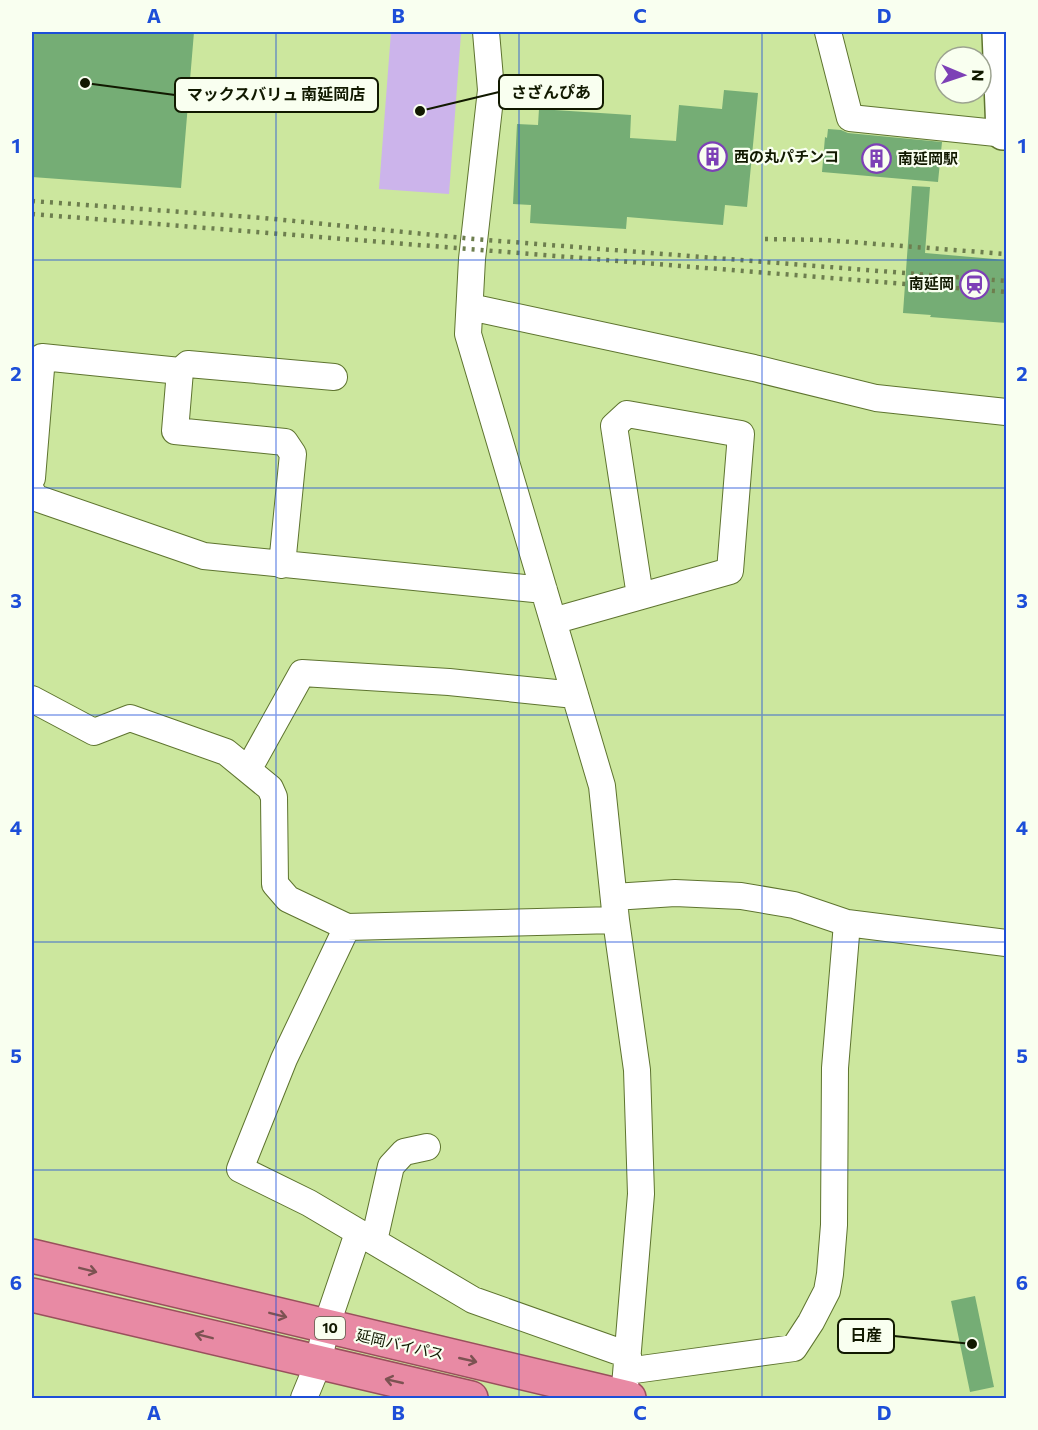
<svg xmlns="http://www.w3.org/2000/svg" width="1038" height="1430" font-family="Commissioner,'Noto Sans JP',sans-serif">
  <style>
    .green { fill: #ccb4eb }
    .building { fill: #75ad75 }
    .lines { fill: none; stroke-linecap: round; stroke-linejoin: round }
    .minor-casing { stroke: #5e742f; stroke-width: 28 }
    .secondary-casing { stroke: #5e742f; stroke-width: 36 }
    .trunk-casing { stroke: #99505c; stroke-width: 36 }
    .minor { stroke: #fff; stroke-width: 26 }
    .secondary { stroke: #fff; stroke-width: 33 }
    .trunk { stroke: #e88aa4; stroke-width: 33 }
    .rail { stroke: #6d7e4e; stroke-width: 4.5; stroke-dasharray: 3 6; stroke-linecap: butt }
    .oneway { stroke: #7c5252 }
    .grid { fill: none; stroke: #1d4ed8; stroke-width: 1.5; stroke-opacity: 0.55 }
    .labels { text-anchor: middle; stroke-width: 4.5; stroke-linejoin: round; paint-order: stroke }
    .shield { fill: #f9fff0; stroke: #575e48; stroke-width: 1.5 }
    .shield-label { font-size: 14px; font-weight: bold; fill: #111900 }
    .poi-label { font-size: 15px; font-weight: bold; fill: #111900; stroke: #f9fff0; text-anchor: start }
    .street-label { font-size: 15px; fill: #111900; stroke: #f9fff0 }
    .leader { fill: none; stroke: #111900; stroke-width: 2 }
    .callout-dot { fill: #111900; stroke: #f9fff0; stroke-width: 2 }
    .callout { fill: #f9fff0; stroke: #111900; stroke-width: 2 }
    .callout-label { font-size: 16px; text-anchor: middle; font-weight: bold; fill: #111900 }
    .neatline { fill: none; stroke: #1d4ed8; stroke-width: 2 }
    .grid-label { font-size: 20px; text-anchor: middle; font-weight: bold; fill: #1d4ed8 }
  </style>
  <rect width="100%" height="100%" fill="#cce79e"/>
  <!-- green -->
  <path class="green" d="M391,32L461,34L449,194L379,189Z"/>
  <!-- building -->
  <path class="building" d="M32,32H194L181,188L32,177Z
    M724,90L758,93L747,207L725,205L723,225L627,217L626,229L530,223L531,205L513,204L517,124L538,125L539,109L631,115L630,138L676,141L679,105L722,109Z
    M828,129L841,130L848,133L942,142L938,182L822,172L825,137L827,138Z
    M912,186L930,187L925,253L1006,260V323L930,317L931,315L903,313Z
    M975,1296L994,1387L970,1392L951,1301Z"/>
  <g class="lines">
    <defs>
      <path id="minor" d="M486,32L491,90L472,259L468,334L602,786L616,920L637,1070L641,1194L624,1398
        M828,32L850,118L1006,134
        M470,307L754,368L876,398L1006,412
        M180,371L188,364L334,377
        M32,478L42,357L180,371L175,431L285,442L293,454L282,565
        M32,492L36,498L204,556L544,590
        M553,621L730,571L741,434L627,414L614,426L640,596
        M32,699L94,732L130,718L226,752L270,788L274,797L275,884L288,899L347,927L616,920
        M248,770L302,673L449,682L575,695
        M614,897L675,893L741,896L794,905L847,923L1006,943
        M347,927L284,1059L240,1169L309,1203L473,1300L628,1355
        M374,1241L391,1166L404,1152L427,1147
        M627,1371L794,1348L811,1322L827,1291L830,1274L834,1225L835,1068L847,923
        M304,1398L318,1364L326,1327L358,1233"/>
      <path id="secondary" d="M999,32L1003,133"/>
      <path id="trunk" d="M32,1256L629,1398
        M32,1295L471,1398"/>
    </defs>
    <!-- minor casing -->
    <use href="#minor" class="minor-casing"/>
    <!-- secondary casing -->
    <use href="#secondary" class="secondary-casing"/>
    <!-- trunk casing -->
    <use href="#trunk" class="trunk-casing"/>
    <!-- minor -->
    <use href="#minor" class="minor"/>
    <!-- secondary -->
    <use href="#secondary" class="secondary"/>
    <!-- trunk -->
    <use href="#trunk" class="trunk"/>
    <!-- rail -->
    <path class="rail" d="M32,201L264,218L474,239L1006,281
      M32,214L1006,292
      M765,239L825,240L1006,254"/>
  </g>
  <!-- one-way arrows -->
  <defs><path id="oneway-shaft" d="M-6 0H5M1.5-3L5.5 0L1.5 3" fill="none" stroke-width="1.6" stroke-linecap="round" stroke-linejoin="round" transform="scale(1.5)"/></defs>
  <g class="oneway">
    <use href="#oneway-shaft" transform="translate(88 1270) rotate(14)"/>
    <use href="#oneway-shaft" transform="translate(278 1315) rotate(14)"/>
    <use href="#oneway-shaft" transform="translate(204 1336) rotate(-166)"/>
    <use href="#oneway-shaft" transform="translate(468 1360) rotate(13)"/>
    <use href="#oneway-shaft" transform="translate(394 1381) rotate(-167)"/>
  </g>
  <!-- grid -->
  <path class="grid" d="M276,32V1398M519,32V1398M762,32V1398M32,260H1006M32,488H1006M32,715H1006M32,942H1006M32,1170H1006"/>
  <!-- icons -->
  <defs>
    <symbol id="building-ring" viewBox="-11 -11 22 22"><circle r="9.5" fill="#f9fff0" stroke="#7d40b6" stroke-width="1.5"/><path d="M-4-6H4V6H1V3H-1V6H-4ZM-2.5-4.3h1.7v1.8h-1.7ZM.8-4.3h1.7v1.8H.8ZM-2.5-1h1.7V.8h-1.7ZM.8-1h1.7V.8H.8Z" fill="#7d40b6"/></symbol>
    <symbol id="station-ring" viewBox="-11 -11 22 22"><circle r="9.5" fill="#f9fff0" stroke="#7d40b6" stroke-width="1.5"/><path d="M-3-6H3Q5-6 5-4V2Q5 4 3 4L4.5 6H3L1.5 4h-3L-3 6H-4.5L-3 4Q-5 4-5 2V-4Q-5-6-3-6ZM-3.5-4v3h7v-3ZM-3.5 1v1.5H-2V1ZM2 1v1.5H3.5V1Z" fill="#7d40b6"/></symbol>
  </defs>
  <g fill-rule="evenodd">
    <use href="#building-ring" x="696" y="140" width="33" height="33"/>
    <use href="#building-ring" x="860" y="142" width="33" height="33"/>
    <use href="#station-ring" x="958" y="268" width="33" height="33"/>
  </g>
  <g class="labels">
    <!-- shield labels -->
    <rect class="shield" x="315" y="1317" width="30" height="22" rx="4.5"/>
    <g class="shield-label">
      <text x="330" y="1333">10</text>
    </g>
    <!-- poi labels -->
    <g class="poi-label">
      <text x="734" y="162">西の丸パチンコ</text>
      <text x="898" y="164">南延岡駅</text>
      <text x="954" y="289" text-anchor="end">南延岡</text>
    </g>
    <!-- street labels -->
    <g class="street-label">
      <text transform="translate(400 1345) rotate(13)" y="5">延岡バイパス</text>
    </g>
  </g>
  <!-- callouts -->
  <path class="leader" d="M420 111L499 92M85 83L175 95M972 1344L894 1336"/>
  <g class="callout-dot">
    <circle cx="420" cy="111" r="6"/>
    <circle cx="85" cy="83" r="6"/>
    <circle cx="972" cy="1344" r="6"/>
  </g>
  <g class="callout">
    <rect x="499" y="75" width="104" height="34" rx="6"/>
    <rect x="175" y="78" width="203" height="34" rx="6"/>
    <rect x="838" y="1319" width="56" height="34" rx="6"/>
  </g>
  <g class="callout-label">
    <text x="551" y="98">さざんぴあ</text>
    <text x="276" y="100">マックスバリュ 南延岡店</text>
    <text x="866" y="1341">日産</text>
  </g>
  <!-- border -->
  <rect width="1038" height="1430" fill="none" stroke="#f9fff0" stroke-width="66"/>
  <!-- north arrow -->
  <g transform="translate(963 75) rotate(92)"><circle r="28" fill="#f9fff0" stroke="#9ca390" stroke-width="1.5"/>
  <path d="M0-4.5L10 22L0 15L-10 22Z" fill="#7d40b6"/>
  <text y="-9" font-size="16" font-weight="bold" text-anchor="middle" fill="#111900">N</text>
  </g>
  <rect x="33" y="33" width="972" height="1364" class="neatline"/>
  <g class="grid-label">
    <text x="154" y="23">A</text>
    <text x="398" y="23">B</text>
    <text x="640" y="23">C</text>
    <text x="884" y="23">D</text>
    <text x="16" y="153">1</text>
    <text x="1022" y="153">1</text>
    <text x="16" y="381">2</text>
    <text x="1022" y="381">2</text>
    <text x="16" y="608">3</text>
    <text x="1022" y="608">3</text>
    <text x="16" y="835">4</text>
    <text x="1022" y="835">4</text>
    <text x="16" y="1063">5</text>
    <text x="1022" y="1063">5</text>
    <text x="16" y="1290">6</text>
    <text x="1022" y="1290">6</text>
    <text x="154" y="1420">A</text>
    <text x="398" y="1420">B</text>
    <text x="640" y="1420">C</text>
    <text x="884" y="1420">D</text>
  </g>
</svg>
